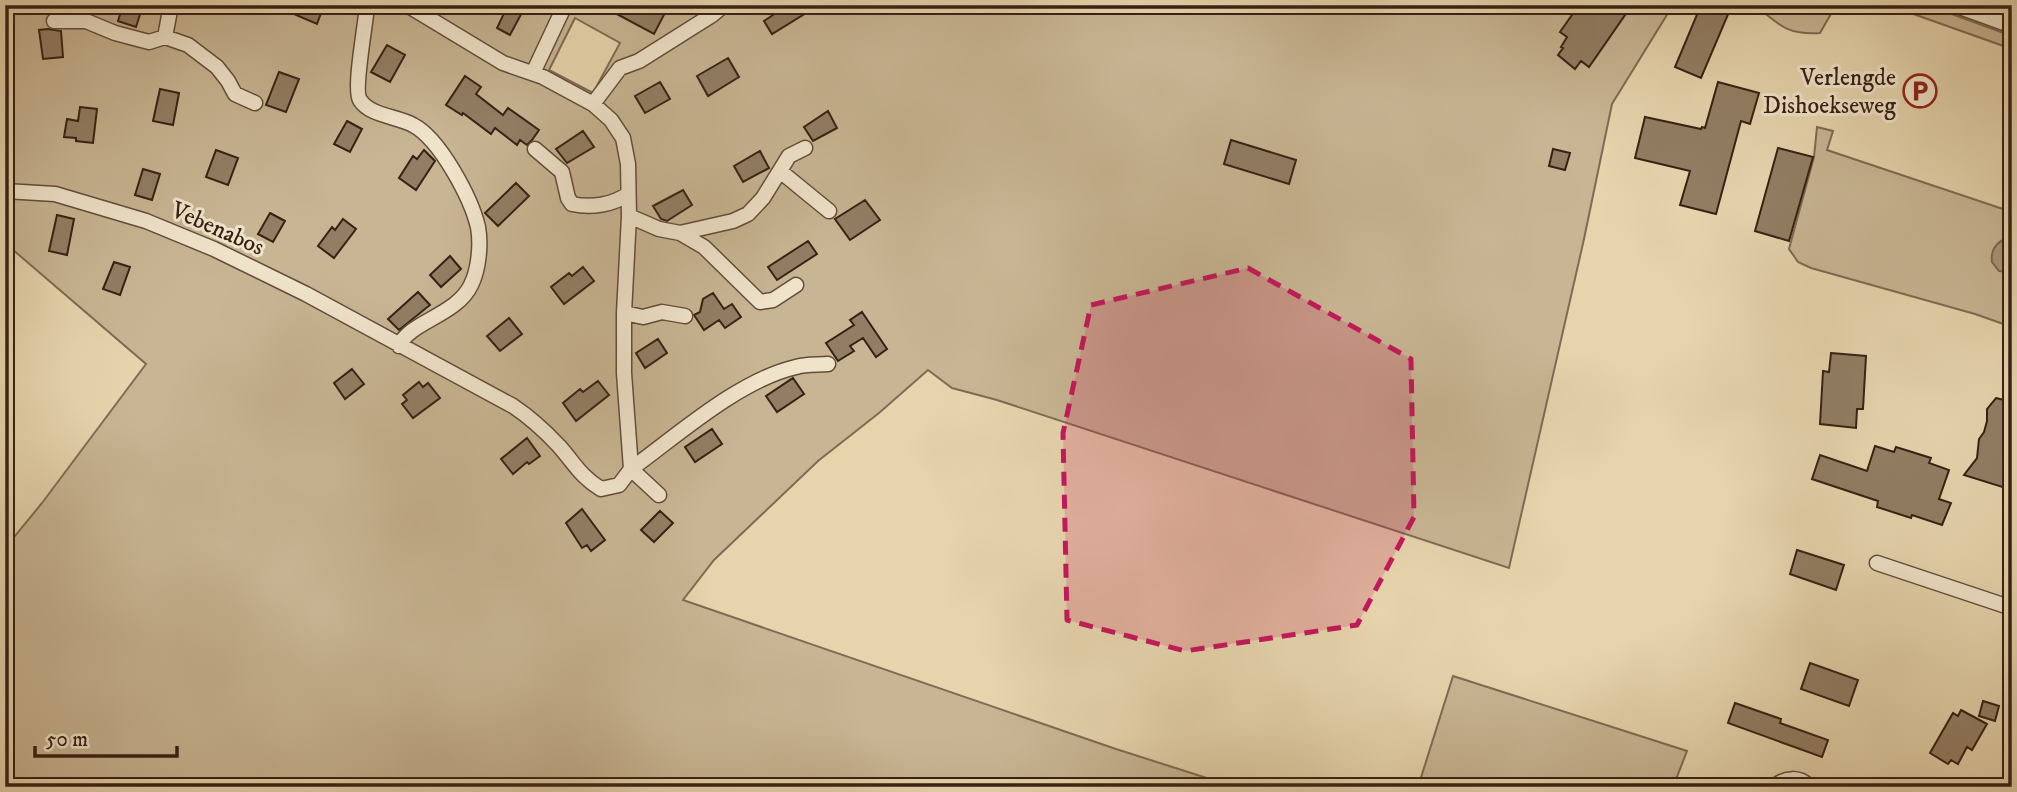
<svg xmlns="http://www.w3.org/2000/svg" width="2017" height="792" font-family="'IM FELL DW Pica',serif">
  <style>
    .green { fill: #c8b593; stroke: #806a54; stroke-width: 2; fill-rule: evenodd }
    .water { fill: #aa9779; stroke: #7c6751; stroke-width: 2 }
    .building { fill: #927e64; stroke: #372014; stroke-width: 2 }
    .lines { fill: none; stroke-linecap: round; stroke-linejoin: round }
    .street-casing { stroke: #634d3a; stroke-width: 17 }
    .street { stroke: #efe3ca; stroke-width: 14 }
    .marked { fill: #c2185b; fill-opacity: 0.2; stroke: #c2185b; stroke-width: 5; stroke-dasharray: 14 9; stroke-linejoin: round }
    .labels { text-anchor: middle; stroke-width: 6; stroke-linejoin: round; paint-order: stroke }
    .poi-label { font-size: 24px; fill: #372014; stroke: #efe3ca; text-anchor: end }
    .street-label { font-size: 24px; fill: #372014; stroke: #efe3ca }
  </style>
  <rect width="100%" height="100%" fill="#e6d4ad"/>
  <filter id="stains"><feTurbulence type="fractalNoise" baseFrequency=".00286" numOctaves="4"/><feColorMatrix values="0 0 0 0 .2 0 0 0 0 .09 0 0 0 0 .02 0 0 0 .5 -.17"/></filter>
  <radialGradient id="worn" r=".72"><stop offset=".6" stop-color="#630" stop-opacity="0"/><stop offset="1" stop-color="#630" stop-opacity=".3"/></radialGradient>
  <!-- green -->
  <path class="green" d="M5,5H1673L1612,104L1584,239L1509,568L997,400L952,388L928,370L879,413L818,461L714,560L683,600L1116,749L1235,787H5V548L42,503L146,364L5,243ZM575,18L620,43L593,93L549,70Z
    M1755,5H1836L1820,33C1787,35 1779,25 1755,5Z
    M1888,5H1927L2012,36V49Z
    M1817,127L1833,131L1827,150L2012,212V236L2004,238V272H2012V327L1975,314L1811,268L1798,262L1789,249L1814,157Z
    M1453,676L1687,751L1673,787H1418Z"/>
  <!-- water -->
  <path class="water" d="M2012,236V272L1999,271L1992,262C1990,247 1999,240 2012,236Z"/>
  <!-- building -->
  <path class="building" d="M123,5H143L136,27L118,21Z
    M273,5H324L317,24Z
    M508,5H526L510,35L497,28Z
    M600,5H669L654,34Z
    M767,5H819L772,34L764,21L773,15Z
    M1579,5H1632L1589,67L1581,61L1575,69L1558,55L1563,48L1561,47L1567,37L1560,32Z
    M1701,5H1732L1701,78L1675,67Z
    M48,29L61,31L63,57L43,59L39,30Z
    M387,45L405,55L390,82L371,72Z
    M728,58L739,77L708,96L697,76Z
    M279,72L299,79L286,112L266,105Z
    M465,76L481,87L476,94L503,115L508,108L539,130L532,140L527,145L520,140L517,145L495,128L491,134L463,113L462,115L446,105Z
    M660,82L670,99L645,113L635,96Z
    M1718,82L1759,93L1750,124L1741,121L1716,214L1680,205L1690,171L1635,158L1645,117L1701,129L1702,127L1705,128Z
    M160,89L179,93L173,125L153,121Z
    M80,107L97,109L93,143L76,141V138L64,137L67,119L78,121Z
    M828,111L837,128L813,141L804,127Z
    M347,121L362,129L350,152L334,144Z
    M583,131L594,147L567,163L556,149Z
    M1231,140L1296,160L1289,184L1224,164Z
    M1778,148L1813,157L1789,241L1755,231Z
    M1553,149L1570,153L1565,170L1549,166Z
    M216,150L238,158L228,185L206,177Z
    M424,150L435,161L416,190L399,178L413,156L417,159Z
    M760,151L769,168L743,182L734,166Z
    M143,169L160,174L152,200L135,195Z
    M516,183L529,196L498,226L485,213Z
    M683,190L692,205L667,221L661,219L653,206Z
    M865,200L880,220L850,240L835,219Z
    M270,213L285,221L273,242L258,234Z
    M57,215L74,219L67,255L49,251Z
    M343,219L356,229L334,258L318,246L332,227L335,230Z
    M808,241L817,254L777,280L768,267Z
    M450,256L461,269L441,287L430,275Z
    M114,262L130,267L120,295L103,289Z
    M583,267L594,281L564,304L551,287L569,273L572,276Z
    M418,292L430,305L399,330L388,319Z
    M713,293L724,309L732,304L741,317L725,328L719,320L704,330L694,315L700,312L703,299Z
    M862,312L887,349L876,357L863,338L850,346L854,351L838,361L826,343L854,325L850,320Z
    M509,318L522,334L500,351L487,336Z
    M658,339L667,353L645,368L636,353Z
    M1831,353L1866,356L1863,409H1857L1856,428L1820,424L1823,371L1829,372Z
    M352,369L364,384L345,399L334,383Z
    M793,378L804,394L777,412L766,396Z
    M598,381L609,395L576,421L563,403L580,389L583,392Z
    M419,382L423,387L428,383L440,398L413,418L402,404L407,400L403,395Z
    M1996,398L2012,402V490L1964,475L1977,458L1979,439L1984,432L1987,421V409Z
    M712,429L722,444L695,462L685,447Z
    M527,438L540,456L529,464L527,462L513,474L501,459Z
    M1875,446L1894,452L1896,447L1931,458L1929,463L1949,470L1939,499L1951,503L1942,525L1912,515L1911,518L1877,507L1878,501L1812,479L1820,455L1867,471Z
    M582,509L605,540L591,551L587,545L582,548L566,523Z
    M660,511L673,523L654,542L641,530Z
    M1797,550L1844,565L1836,590L1790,574Z
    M1810,663L1858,680L1849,706L1801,689Z
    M1983,701L1999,706L1995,721L1979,716Z
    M1735,703L1781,719L1780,723L1828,740L1822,757L1728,723Z
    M1961,710L1987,724L1972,750L1967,747L1958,764L1951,760L1948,764L1930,753L1953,713L1958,716Z"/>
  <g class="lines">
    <defs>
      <path id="street" d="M367,5C366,23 353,90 360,100C370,116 397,116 413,125C440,139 471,198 478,227C481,244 479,269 471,285C456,316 410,321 399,346
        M407,5L503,63L543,77L593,104L611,120L623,138L628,164L629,216L624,313V373L631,469L659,495
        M1954,5L2012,26
        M54,21H86L115,33L149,42L165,37L188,45L217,67L228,81L235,94L255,103
        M165,37L171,5
        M533,73L565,5
        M593,104L620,68L639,61L712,15L724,5
        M535,149L562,172L568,198L572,204C591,208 613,205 628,194
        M780,171L829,211
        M5,191L55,194L146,221L214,249L306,294L513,406C531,418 545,431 559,446C575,464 580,476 601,489L619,485L631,469C678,435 739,380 796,367C806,364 817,365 828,364
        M629,216L659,229L680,233L733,221L748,214L763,198L789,156L805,148
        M680,233L704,247L760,302L773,300L796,285
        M624,313L643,317L662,312L685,316
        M1877,563L2012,608
        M1774,787C1785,777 1799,776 1810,787"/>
    </defs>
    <!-- street casing -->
    <use href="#street" class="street-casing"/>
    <!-- street -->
    <use href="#street" class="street"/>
  </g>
  <!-- marked area -->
  <path class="marked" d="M1248,268L1411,359L1414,517L1357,625L1185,651L1067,620L1063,433L1091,305Z"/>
  <!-- icons -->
  <defs>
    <symbol id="parking-ring" viewBox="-11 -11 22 22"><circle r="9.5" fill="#efe3ca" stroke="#8f2418" stroke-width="1.5"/><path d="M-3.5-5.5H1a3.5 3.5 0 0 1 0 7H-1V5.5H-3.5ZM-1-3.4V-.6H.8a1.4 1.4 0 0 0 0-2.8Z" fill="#8f2418"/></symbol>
  </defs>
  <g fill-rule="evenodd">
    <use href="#parking-ring" x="1901" y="72" width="38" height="38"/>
  </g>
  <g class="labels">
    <!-- poi labels -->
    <g class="poi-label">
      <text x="1896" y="85">Verlengde<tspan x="1896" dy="28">Dishoekseweg</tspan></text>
    </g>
    <!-- street labels -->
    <g class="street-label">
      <text transform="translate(218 228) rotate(24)" y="8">Vebenabos</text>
    </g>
  </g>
  <!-- margin -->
  <rect width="2017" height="792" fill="none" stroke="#e6d4ad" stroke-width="28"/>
  <rect x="7" y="7" width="2003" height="778" fill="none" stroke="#372014" stroke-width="3.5"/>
  <rect x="14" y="14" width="1989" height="764" fill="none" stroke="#372014" stroke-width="2"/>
  <!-- scale -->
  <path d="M35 746v10h142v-10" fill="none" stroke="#372014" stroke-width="3.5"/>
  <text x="46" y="746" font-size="21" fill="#372014" stroke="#efe3ca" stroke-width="5" paint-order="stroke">50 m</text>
  <rect width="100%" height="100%" filter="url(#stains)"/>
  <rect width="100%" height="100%" fill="url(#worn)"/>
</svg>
